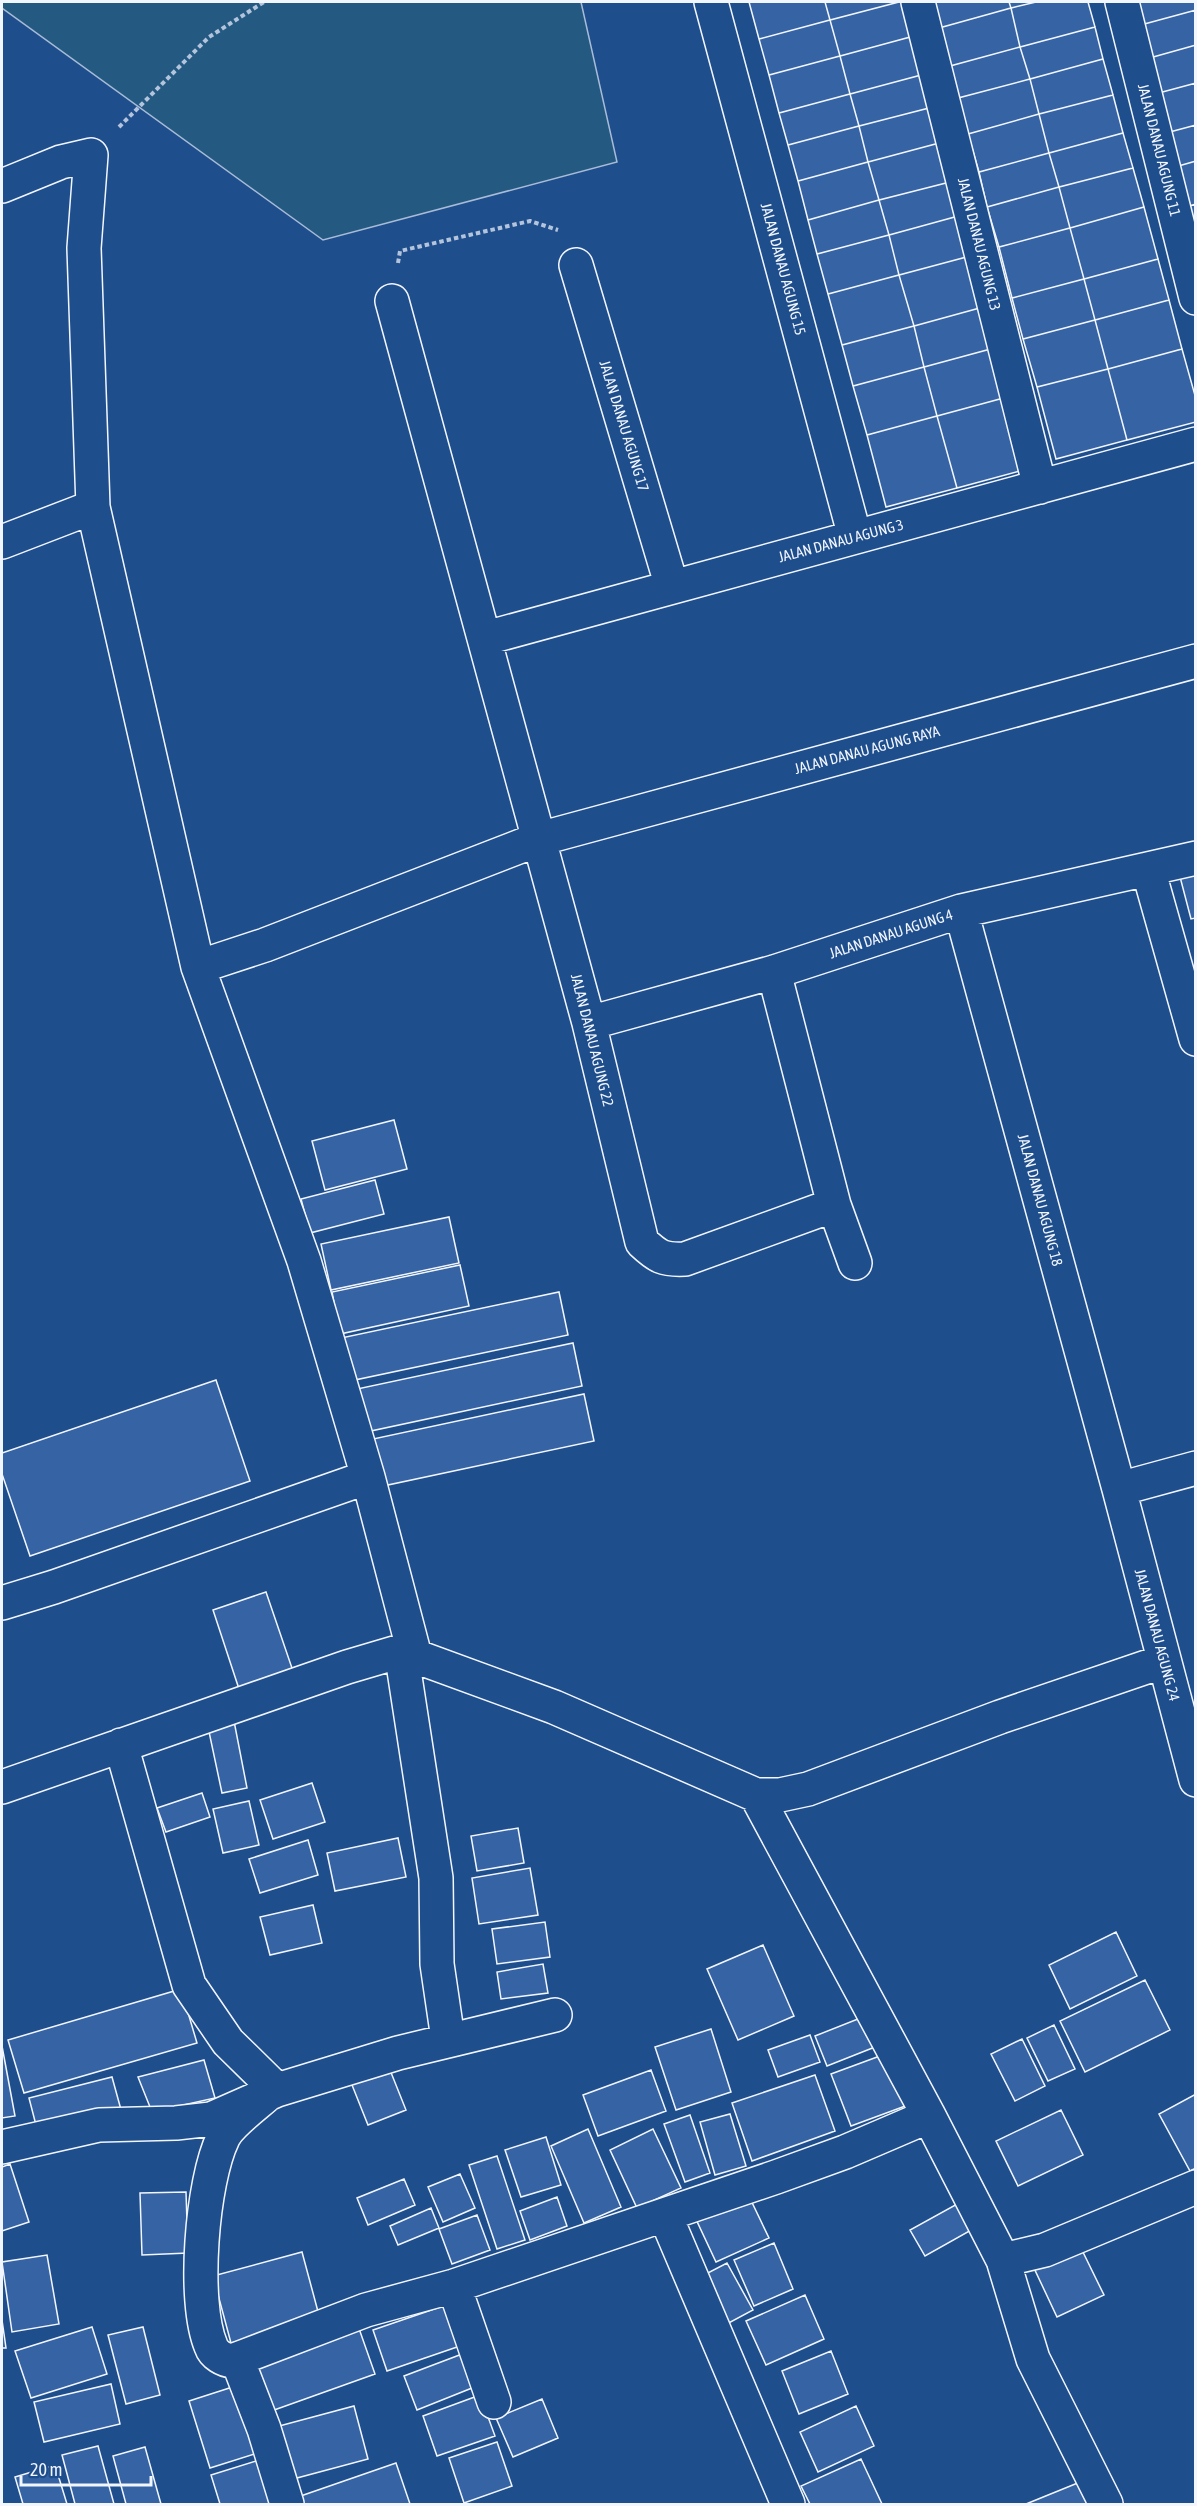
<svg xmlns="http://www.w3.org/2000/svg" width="1197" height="2506" font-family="'Asap Condensed',sans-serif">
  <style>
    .green { fill: #245a82; stroke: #a8bbd7; stroke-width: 1.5 }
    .building { fill: #3563a3; stroke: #f2f6ff; stroke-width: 1.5 }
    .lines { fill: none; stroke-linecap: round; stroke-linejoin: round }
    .street-casing { stroke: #f2f6ff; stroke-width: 36 }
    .path { stroke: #b3c4dc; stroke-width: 4; stroke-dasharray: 4.5 3; stroke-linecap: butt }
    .street { stroke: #1f4e8c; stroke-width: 33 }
    .labels { text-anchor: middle; stroke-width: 4.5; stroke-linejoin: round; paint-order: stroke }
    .street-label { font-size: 15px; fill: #f2f6ff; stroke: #1f4e8c }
  </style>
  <rect width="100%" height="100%" fill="#1f4e8c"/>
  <!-- green -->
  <path class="green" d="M2,2H581L617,162L323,240L2,8Z"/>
  <!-- building -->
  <path class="building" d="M749,2H825L830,20L759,39Z
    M825,2H899L830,20Z
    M899,2H905L914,36L840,56L830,20Z
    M932,2H1009L1011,8L939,28Z
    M1009,2H1036L1011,8Z
    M1036,2H1088L1095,27L1020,47L1011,8Z
    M1130,2H1196V10L1137,26Z
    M1011,8L1020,47L950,66L939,28Z
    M1196,10V45L1146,59L1137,26Z
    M830,20L840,56L769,75L759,39Z
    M1095,27L1103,59L1030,79L1020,47Z
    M914,36L925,74L850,94L840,56Z
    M1196,45V83L1155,94L1146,59Z
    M1020,47L1030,79L958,98L950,66Z
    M840,56L850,94L779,113L769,75Z
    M1103,59L1113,95L1039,114L1030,79Z
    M925,74L933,107L859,126L850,94Z
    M1030,79L1039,114L968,134L958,98Z
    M1196,83V125L1166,133L1155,94Z
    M850,94L859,126L788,145L779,113Z
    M1113,95L1123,133L1049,153L1039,114Z
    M933,107L943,142L868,162L859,126Z
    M1039,114L1049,153L979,172L968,134Z
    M1196,125V161L1175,167L1166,133Z
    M859,126L868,162L798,181L788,145Z
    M1123,133L1133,168L1059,187L1049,153Z
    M943,142L954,181L879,200L868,162Z
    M1049,153L1059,187L987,207L979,172Z
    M1196,161V204L1186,207L1175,167Z
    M868,162L879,200L808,220L798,181Z
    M1133,168L1144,207L1070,228L1059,187Z
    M954,181L962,215L889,235L879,200Z
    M1059,187L1070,228L999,247L987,207Z
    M879,200L889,235L817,254L808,220Z
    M1196,204V243L1186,207Z
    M1144,207L1158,259L1084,279L1070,228Z
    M962,215L974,255L899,275L889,235Z
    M1070,228L1084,279L1012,298L999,247Z
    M889,235L899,275L828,294L817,254Z
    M974,255L987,306L914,326L899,275Z
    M1158,259L1169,300L1095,320L1084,279Z
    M899,275L914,326L842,345L828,294Z
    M1084,279L1095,320L1023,339L1012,298Z
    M1169,300L1182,349L1108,369L1095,320Z
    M987,306L998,347L924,367L914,326Z
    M1095,320L1108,369L1037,387L1023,339Z
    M914,326L924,367L853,386L842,345Z
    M998,347L1011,396L937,416L924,367Z
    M1182,349L1196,399V422L1127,440L1108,369Z
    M924,367L937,416L867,435L853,386Z
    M1108,369L1127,440L1056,459L1037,387Z
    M1011,396L1031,468L957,488L937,416Z
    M937,416L957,488L886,507L867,435Z
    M1196,869V918L1191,919L1179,873Z
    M394,1120L407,1169L325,1190L312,1141Z
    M375,1180L384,1214L310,1233L301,1199Z
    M449,1217L459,1263L331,1290L321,1244Z
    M460,1265L469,1306L340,1334L332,1292Z
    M559,1292L568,1335L350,1381L341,1338Z
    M573,1343L582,1386L366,1432L357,1389Z
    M216,1380L250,1481L30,1556L2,1474V1453Z
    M584,1394L594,1441L383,1486L373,1439Z
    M266,1592L294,1674L240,1692L213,1610Z
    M234,1721L247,1788L222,1793L208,1727Z
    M312,1783L325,1822L273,1839L260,1800Z
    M202,1793L210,1817L166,1832L157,1808Z
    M249,1801L259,1845L223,1853L213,1809Z
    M518,1828L524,1863L477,1871L471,1836Z
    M398,1838L406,1877L335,1891L327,1853Z
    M308,1840L318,1875L260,1893L249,1859Z
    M530,1868L538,1915L479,1924L472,1878Z
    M313,1905L322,1943L270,1955L260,1917Z
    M545,1922L550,1957L497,1964L492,1929Z
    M1116,1932L1137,1976L1070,2009L1049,1965Z
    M763,1945L794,2016L738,2040L707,1969Z
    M543,1964L548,1993L501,1999L497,1972Z
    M1145,1980L1170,2030L1085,2072L1060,2021Z
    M181,1989L197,2043L24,2093L8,2040Z
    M868,2015L880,2045L827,2066L815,2036Z
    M1054,2025L1075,2069L1048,2081L1027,2038Z
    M711,2029L731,2092L676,2110L655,2047Z
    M810,2035L820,2062L778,2077L768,2050Z
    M1022,2039L1045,2086L1015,2101L991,2054Z
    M2,2046L15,2116L2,2118Z
    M888,2053L908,2105L851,2126L831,2074Z
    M204,2060L215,2098L152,2112L138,2077Z
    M388,2065L406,2110L368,2125L350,2080Z
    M651,2070L666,2111L598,2136L583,2095Z
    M815,2075L835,2131L752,2161L732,2103Z
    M112,2077L123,2117L37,2129L29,2098Z
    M1196,2094V2168L1190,2171L1159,2114Z
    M1061,2110L1083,2155L1018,2186L996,2141Z
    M730,2114L746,2166L715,2175L700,2122Z
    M690,2115L710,2173L685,2182L664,2124Z
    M588,2129L621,2207L584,2223L551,2146Z
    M653,2129L681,2188L637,2208L610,2150Z
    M546,2137L561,2185L521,2197L505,2150Z
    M497,2156L525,2240L497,2249L469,2165Z
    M10,2164L29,2222L2,2231V2167Z
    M460,2174L475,2208L443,2222L428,2187Z
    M404,2179L415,2205L368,2225L357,2198Z
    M746,2190L769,2238L716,2262L694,2215Z
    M186,2192L188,2253L142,2255L140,2193Z
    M557,2197L567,2226L530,2240L520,2211Z
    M968,2198L982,2224L925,2256L910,2230Z
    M431,2208L439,2228L398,2245L390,2226Z
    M477,2215L490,2250L452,2264L439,2229Z
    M774,2243L793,2289L754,2306L734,2260Z
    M1079,2244L1104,2295L1057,2317L1033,2266Z
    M302,2252L320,2319L231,2343L213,2276Z
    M47,2255L59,2324L12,2332L2,2262Z
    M727,2263L753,2310L725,2325L700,2277Z
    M805,2295L824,2339L766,2365L746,2321Z
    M446,2305L460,2346L387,2371L373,2330Z
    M2,2320L6,2348H2Z
    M356,2320L375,2374L263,2414L244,2360Z
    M92,2327L107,2374L31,2398L15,2351Z
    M143,2327L160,2395L126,2404L108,2335Z
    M470,2351L482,2384L417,2410L404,2376Z
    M831,2351L848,2394L799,2414L782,2371Z
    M245,2383L267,2450L210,2468L189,2401Z
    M111,2384L120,2424L44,2442L34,2402Z
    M480,2395L495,2436L437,2456L423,2416Z
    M542,2399L558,2438L513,2457L496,2418Z
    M354,2406L368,2459L282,2482L268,2429Z
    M856,2406L874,2446L818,2472L800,2432Z
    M497,2442L512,2486L464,2503L449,2458Z
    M98,2446L114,2504H75L62,2455Z
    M145,2447L161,2504H126L113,2456Z
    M269,2457L272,2504H220L211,2475Z
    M861,2459L882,2504H810L801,2486Z
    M396,2463L410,2504H294L292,2499Z
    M55,2465L67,2504H23L15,2477Z
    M1085,2480L1095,2504H1026Z"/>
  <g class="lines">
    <defs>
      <path id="street" d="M711,2L855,537
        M918,2L1040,487
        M1122,2L1196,298
        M2,186L61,162L91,155L84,248L93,507L198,967L304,1261L368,1477L415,1656
        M576,265L672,587
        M392,301L589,1023L642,1242C658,1257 663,1260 685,1259L834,1205
        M2,542L93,507
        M486,638L1196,444
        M1148,869L1196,1039
        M961,911L1119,1489L1196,1780
        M198,967L265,945L539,839L1196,661
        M774,972L834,1205L855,1263
        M589,1023L774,972L961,911L1196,858
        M1119,1489L1196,1468
        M2,1603L54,1587L368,1477
        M401,1651L436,1878L437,1964L448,2039
        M121,1745L189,1985L228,2042L277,2090
        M2,1787L347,1667L401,1651L554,1707L756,1795H780L808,1789L1000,1717L1164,1661
        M756,1795L929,2116L1003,2260L1045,2250L1196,2187
        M269,2093C257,2104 229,2124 223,2138C202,2181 192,2301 211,2346C214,2355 224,2360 232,2361L366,2310L454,2286L776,2177L845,2152L929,2116
        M2,2147L99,2125L176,2123L211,2119L277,2090L398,2053L555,2015
        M665,2215L788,2504
        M1003,2260L1033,2359L1106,2504
        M454,2286L494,2402
        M237,2359L264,2429L287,2504"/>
    </defs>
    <!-- street casing -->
    <use href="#street" class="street-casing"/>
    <!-- path -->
    <path class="path" d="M119,127L209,37L264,2
      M398,263L400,251L530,221L558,230"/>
    <!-- street -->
    <use href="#street" class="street"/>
  </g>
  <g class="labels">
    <!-- street labels -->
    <g class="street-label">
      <text transform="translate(1159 150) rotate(76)" y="5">JALAN DANAU AGUNG 11</text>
      <text transform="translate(979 244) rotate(76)" y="5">JALAN DANAU AGUNG 13</text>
      <text transform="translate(783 269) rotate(75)" y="5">JALAN DANAU AGUNG 15</text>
      <text transform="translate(624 426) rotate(73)" y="5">JALAN DANAU AGUNG 17</text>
      <text transform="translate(841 541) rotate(-15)" y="5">JALAN DANAU AGUNG 3</text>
      <text transform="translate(867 750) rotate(-15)" y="5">JALAN DANAU AGUNG RAYA</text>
      <text transform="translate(891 934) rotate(-18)" y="5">JALAN DANAU AGUNG 4</text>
      <text transform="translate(592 1040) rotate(76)" y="5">JALAN DANAU AGUNG 22</text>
      <text transform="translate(1040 1200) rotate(75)" y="5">JALAN DANAU AGUNG 18</text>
      <text transform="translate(1157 1635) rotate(75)" y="5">JALAN DANAU AGUNG 24</text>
    </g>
  </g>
  <!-- border -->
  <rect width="1197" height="2506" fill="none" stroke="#f2f6ff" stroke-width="6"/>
  <!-- scale -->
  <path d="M21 2476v9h130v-9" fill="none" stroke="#f2f6ff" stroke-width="3"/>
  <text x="30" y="2476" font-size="18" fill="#f2f6ff" stroke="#1f4e8c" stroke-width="4.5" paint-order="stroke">20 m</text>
</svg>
